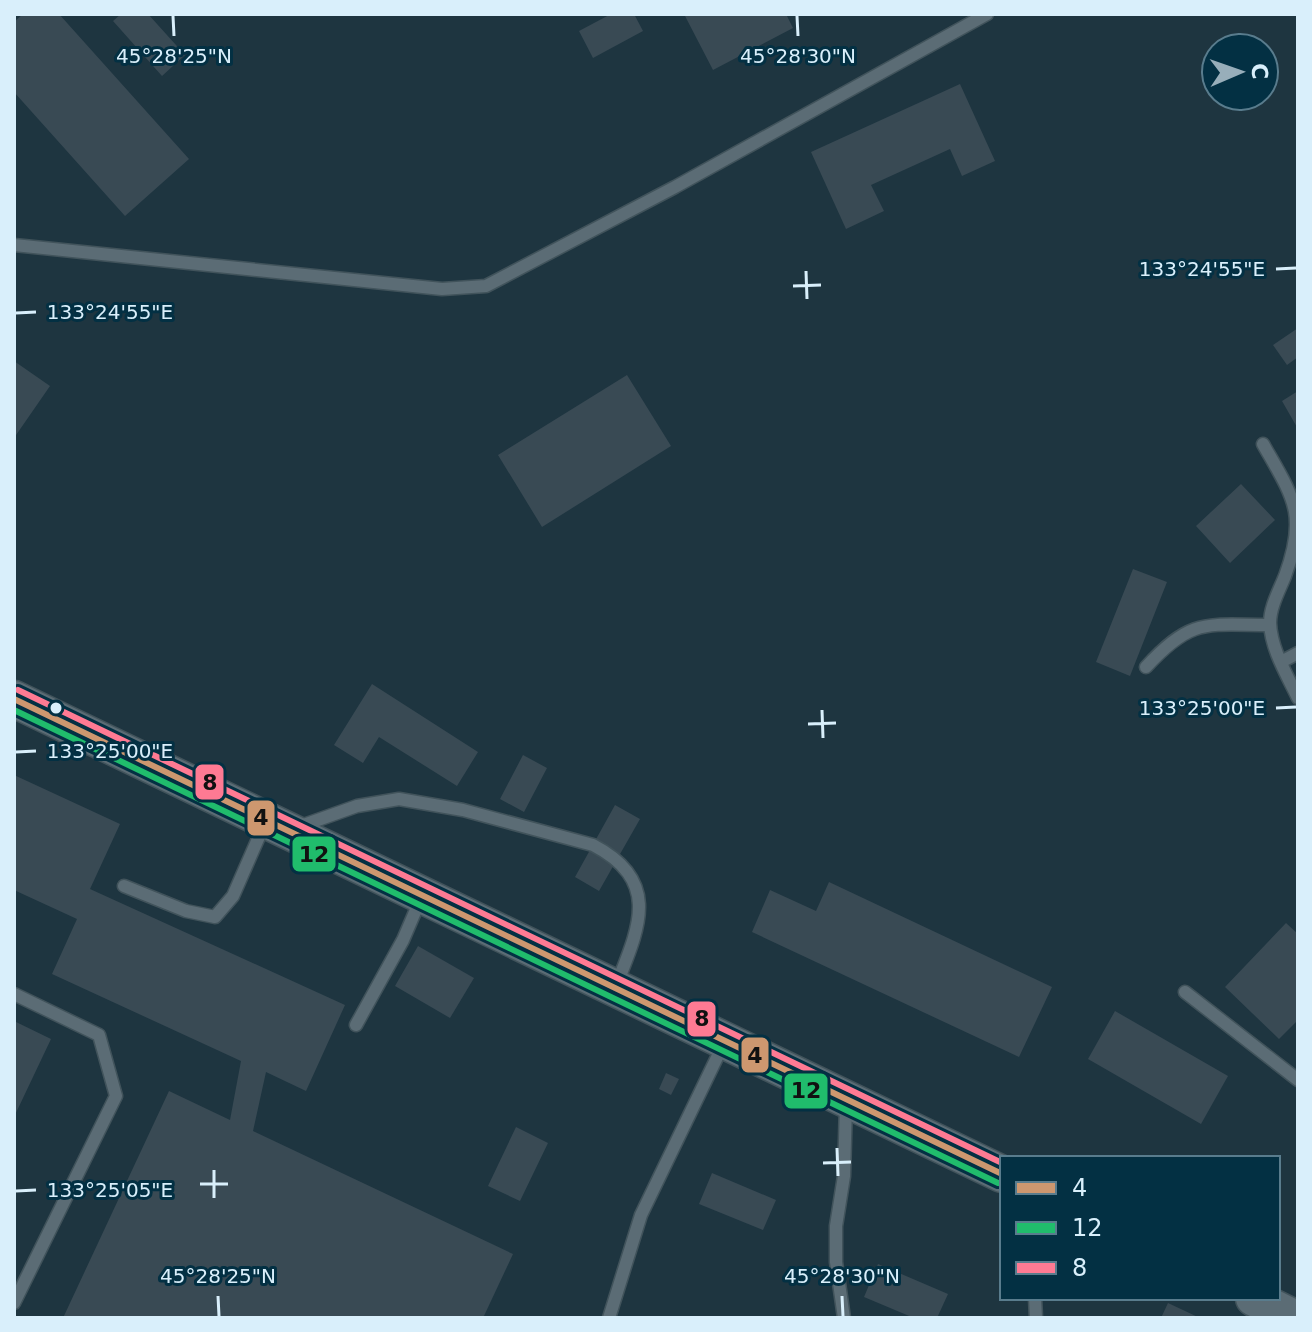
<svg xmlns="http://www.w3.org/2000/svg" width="1312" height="1332" font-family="'DejaVu Sans',sans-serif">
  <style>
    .building { fill: #394a54 }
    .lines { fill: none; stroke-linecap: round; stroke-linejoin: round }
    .lane-casing { stroke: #41535b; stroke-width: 15 }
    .secondary-casing { stroke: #41535b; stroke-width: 39 }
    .lane { stroke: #5b6c75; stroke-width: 12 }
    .secondary { stroke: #5b6c75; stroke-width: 36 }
    .bus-1-casing { stroke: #033043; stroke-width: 12 }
    .bus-2-casing { stroke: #033043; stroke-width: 12 }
    .bus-3-casing { stroke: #033043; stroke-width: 12 }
    .bus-1 { stroke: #cd976f; stroke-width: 6 }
    .bus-2 { stroke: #20bc6c; stroke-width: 6 }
    .bus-3 { stroke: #fe7a93; stroke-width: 6 }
    .ticks { fill: none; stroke: #d9effb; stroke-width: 3 }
    .bus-dot { fill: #d9effb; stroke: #033043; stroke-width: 3 }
    .ticks-label { font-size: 20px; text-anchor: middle; fill: #d9effb; stroke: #033043; stroke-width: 6; stroke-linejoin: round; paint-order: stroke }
    .line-badge { stroke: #033043; stroke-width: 3 }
    .pale-badge-label { font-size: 22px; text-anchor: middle; font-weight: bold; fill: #111 }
  </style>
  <rect width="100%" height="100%" fill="#1e3540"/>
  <!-- building -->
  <path class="building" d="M23,14H59L189,159L125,216L14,92V22Z
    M121,14H148L185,55L162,76L113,21Z
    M611,14H634L643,31L593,58L579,31Z
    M684,14H786L793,28L713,70Z
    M960,84L995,161L962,176L950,149L871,185L884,211L846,229L811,152Z
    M1298,328V357L1287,365L1273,345Z
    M14,361L50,386L14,438Z
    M627,375L671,446L542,527L498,455Z
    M1298,391V429L1282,401Z
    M1241,484L1275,520L1230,563L1196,526Z
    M1133,569L1167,582L1130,676L1096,662Z
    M372,684L478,752L457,786L379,737L363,763L334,745Z
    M523,755L547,768L524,812L500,799Z
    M14,775L120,824L90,889L345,1005L306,1091L266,1072L253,1131L513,1254L483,1318H63L169,1091L230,1120L241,1061L52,974L77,919L14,890Z
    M615,805L640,819L599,891L575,877Z
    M829,882L1052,987L1019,1057L752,932L770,890L816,911Z
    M1286,923L1298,934V1020L1279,1039L1225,987Z
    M418,946L474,978L450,1018L395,986Z
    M1115,1011L1228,1076L1201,1124L1088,1059Z
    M14,1021L51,1039L14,1117Z
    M666,1073L679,1079L671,1095L659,1089Z
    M516,1127L548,1143L520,1201L488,1186Z
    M712,1173L776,1200L763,1230L699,1204Z
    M878,1264L948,1294L937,1318H914L864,1297Z
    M1168,1303L1200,1318H1161Z"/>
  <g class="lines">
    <defs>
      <path id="lane" d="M14,245L442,289L486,286L675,187L987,14
        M1263,444C1293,497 1308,514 1285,576C1279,591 1270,607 1270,623C1271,649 1287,675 1298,698
        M1281,662L1298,653
        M1146,667C1192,617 1206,625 1270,625
        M298,827L357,806L399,799L463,810L593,845C662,881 639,928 616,986
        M124,886L186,911L215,917L233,896L265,823
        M1185,992L1298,1080
        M14,994L99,1035L116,1096L14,1303
        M356,1025L403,940L421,898
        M1035,1298L1036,1318
        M609,1318L641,1215L723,1045
        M844,1318L836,1262V1226L844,1176L846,1103"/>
      <path id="secondary" d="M14,699L1002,1174
        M1254,1298L1294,1318"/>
    </defs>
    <!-- lane casing -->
    <use href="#lane" class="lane-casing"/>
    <!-- secondary casing -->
    <use href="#secondary" class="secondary-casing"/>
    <!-- lane -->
    <use href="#lane" class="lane"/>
    <!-- secondary -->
    <use href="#secondary" class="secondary"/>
    <defs>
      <path id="bus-1" d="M14,699L1002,1174"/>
      <path id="bus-2" d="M14,710L998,1183"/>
      <path id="bus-3" d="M18,690L1002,1163"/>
    </defs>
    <!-- bus-1 casing -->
    <use href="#bus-1" class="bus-1-casing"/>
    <!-- bus-2 casing -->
    <use href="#bus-2" class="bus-2-casing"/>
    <!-- bus-3 casing -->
    <use href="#bus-3" class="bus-3-casing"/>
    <!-- bus-1 -->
    <use href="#bus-1" class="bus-1"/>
    <!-- bus-2 -->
    <use href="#bus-2" class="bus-2"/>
    <!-- bus-3 -->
    <use href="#bus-3" class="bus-3"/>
  </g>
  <!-- ticks -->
  <path class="ticks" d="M173,16L174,36M797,16L798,36M1276,269L1296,268M806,271L807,299M793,286L821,285M16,313L36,312M1276,708L1296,707M822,710L823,738M808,724L836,723M16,752L36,751M837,1148L838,1176M823,1163L851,1162M214,1170V1198M200,1184H228M16,1191L36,1190M218,1296L219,1316M842,1296L843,1316"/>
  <!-- markers -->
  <circle class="bus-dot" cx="56" cy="708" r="7"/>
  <g class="ticks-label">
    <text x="174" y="63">45°28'25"N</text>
    <text x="798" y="63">45°28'30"N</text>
    <text x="1202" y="276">133°24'55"E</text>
    <text x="110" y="319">133°24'55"E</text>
    <text x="1202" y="715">133°25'00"E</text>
    <text x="110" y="758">133°25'00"E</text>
    <text x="110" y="1197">133°25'05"E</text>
    <text x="218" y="1283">45°28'25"N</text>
    <text x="842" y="1283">45°28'30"N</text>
  </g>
  <g class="line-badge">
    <rect x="194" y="763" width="31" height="38" rx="8" fill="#fe7a93"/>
    <rect x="246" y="799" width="30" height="38" rx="8" fill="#cd976f"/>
    <rect x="291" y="835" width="46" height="38" rx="8" fill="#20bc6c"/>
    <rect x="686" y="1000" width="31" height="38" rx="8" fill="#fe7a93"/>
    <rect x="740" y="1036" width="30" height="38" rx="8" fill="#cd976f"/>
    <rect x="783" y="1072" width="46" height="38" rx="8" fill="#20bc6c"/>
  </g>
  <g class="pale-badge-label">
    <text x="210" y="790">8</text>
    <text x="261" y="825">4</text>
    <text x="314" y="862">12</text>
    <text x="702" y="1026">8</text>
    <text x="755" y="1063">4</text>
    <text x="806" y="1098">12</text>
  </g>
  <!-- border -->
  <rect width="1312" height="1332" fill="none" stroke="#d9effb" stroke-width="32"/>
  <!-- legend -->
  <rect x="1000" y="1156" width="280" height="144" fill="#033043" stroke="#597c8d" stroke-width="2"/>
  <rect x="1016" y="1182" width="40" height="12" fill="#cd976f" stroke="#597c8d" stroke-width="2"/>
  <text x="1072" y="1196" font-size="24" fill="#d9effb">4</text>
  <rect x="1016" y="1222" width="40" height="12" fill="#20bc6c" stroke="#597c8d" stroke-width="2"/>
  <text x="1072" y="1236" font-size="24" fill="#d9effb">12</text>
  <rect x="1016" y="1262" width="40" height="12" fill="#fe7a93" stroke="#597c8d" stroke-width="2"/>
  <text x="1072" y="1276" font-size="24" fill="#d9effb">8</text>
  <!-- north arrow -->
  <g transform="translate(1240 72) rotate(88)"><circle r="38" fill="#033043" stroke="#597c8d" stroke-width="2"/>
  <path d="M0-6L14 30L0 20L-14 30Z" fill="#98aeba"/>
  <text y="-12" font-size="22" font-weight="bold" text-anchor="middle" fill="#d9effb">С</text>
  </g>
</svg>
